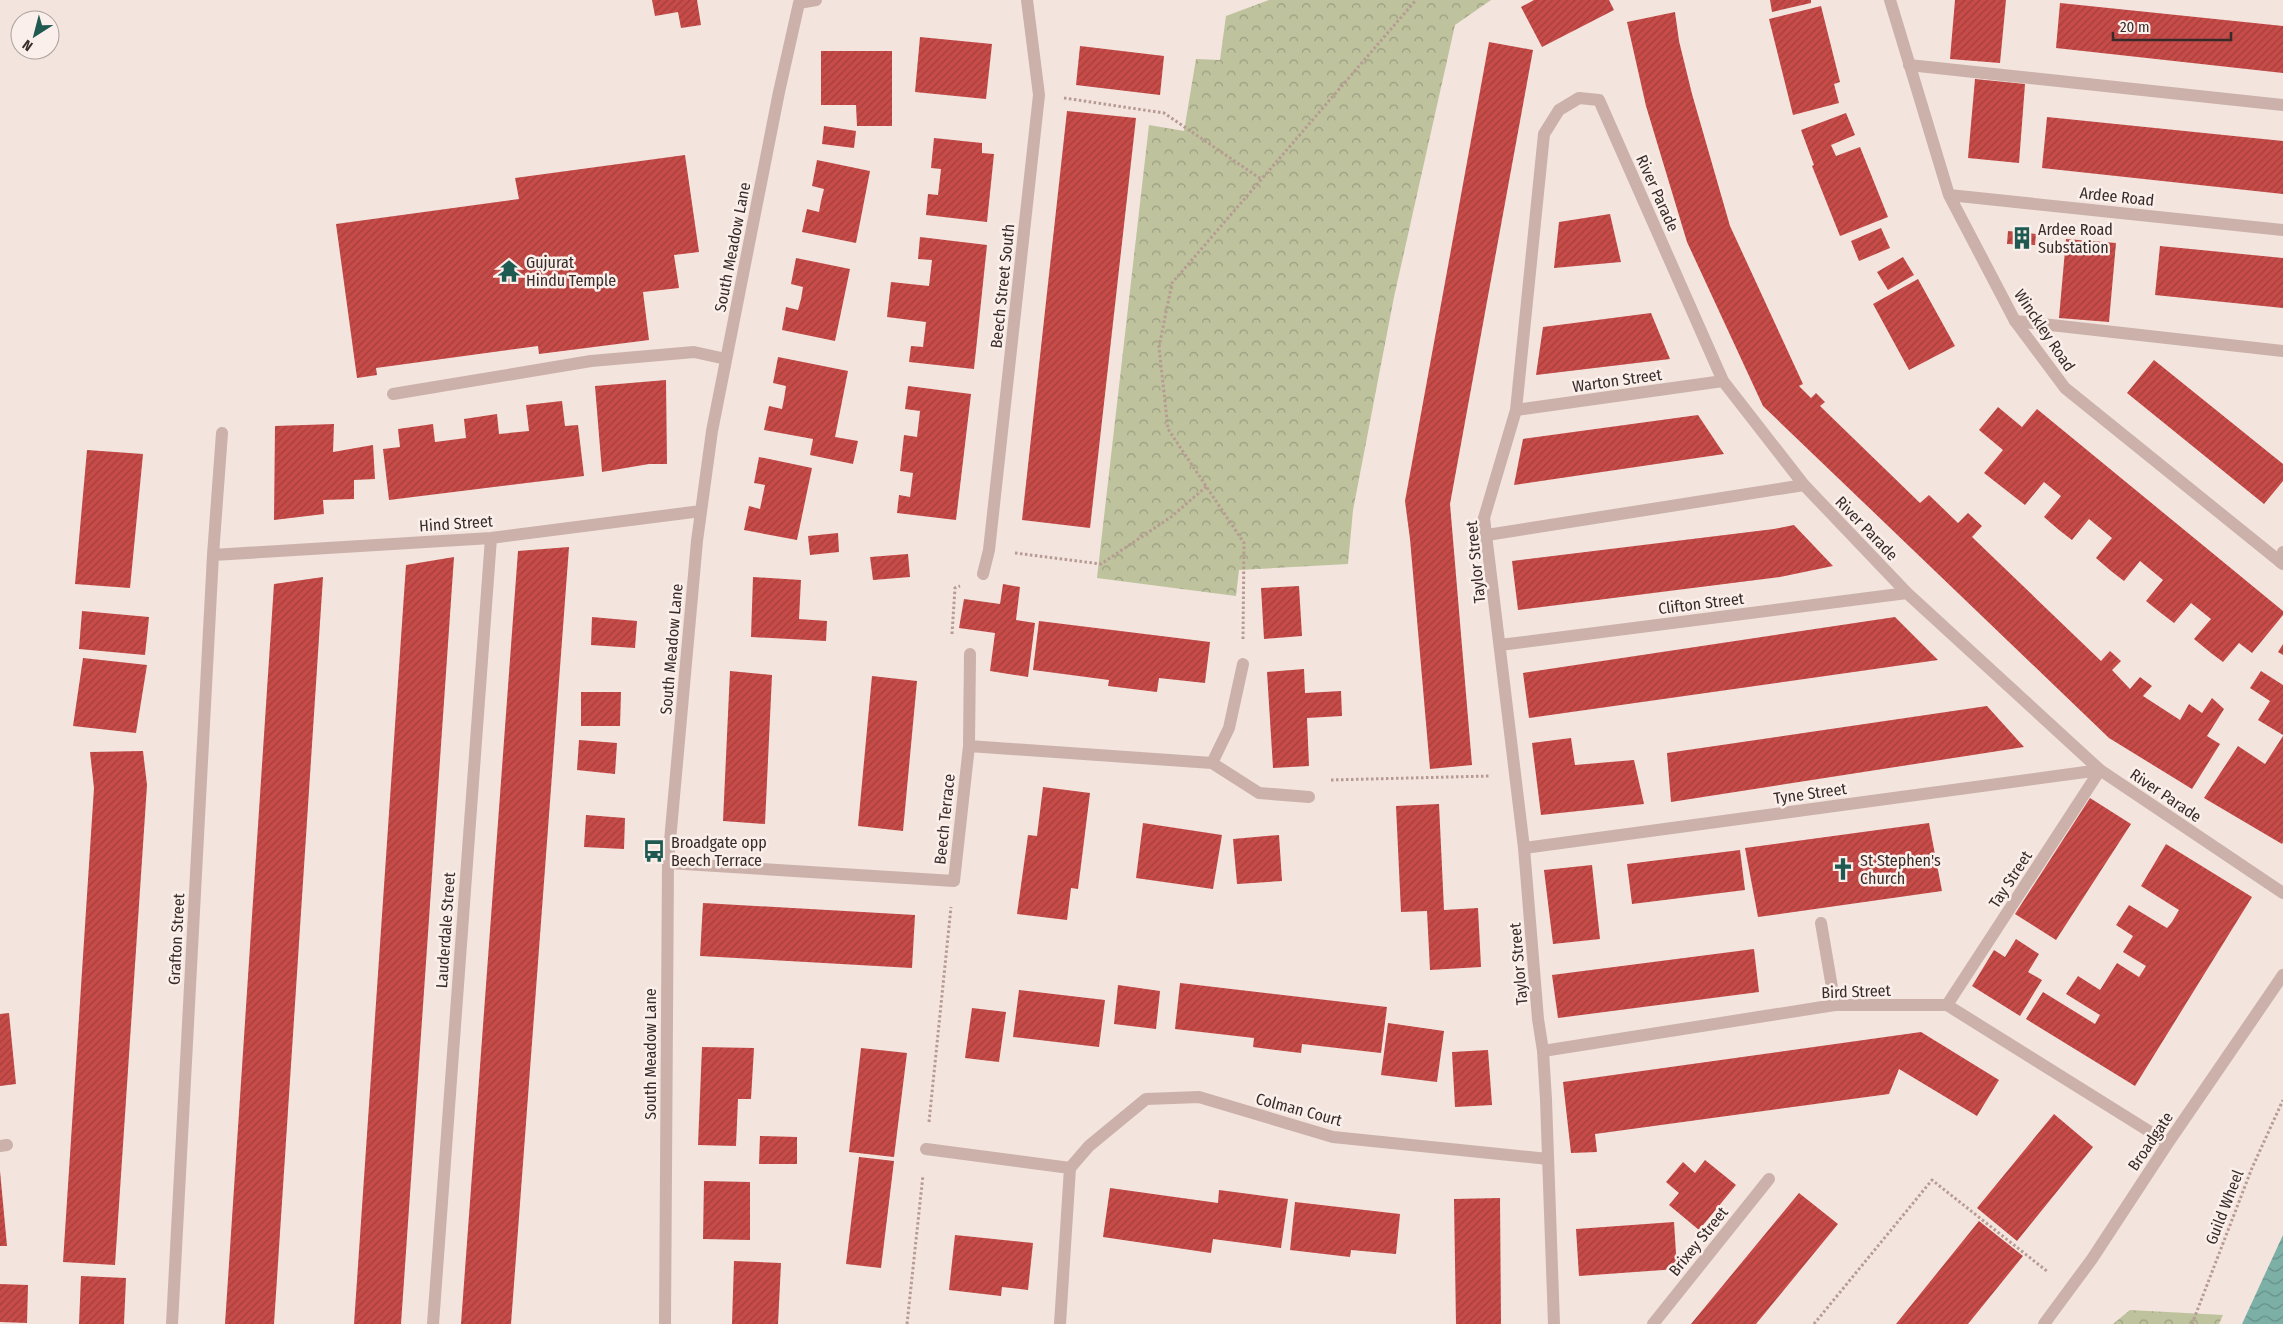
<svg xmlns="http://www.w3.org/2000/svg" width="2283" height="1324" font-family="'Fira Sans Condensed',sans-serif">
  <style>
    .forest { fill: url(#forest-crowns) }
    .water { fill: url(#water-waves) }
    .building { fill: url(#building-hatch) }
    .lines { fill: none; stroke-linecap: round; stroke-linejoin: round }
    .path { stroke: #b79b93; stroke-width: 3; stroke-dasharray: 2.5 2.5; stroke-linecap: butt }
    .service { stroke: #cbb1a9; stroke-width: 12 }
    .pedestrian { stroke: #cbb1a9; stroke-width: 12 }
    .minor { stroke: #cbb1a9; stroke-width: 12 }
    .labels { text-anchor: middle; stroke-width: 5; stroke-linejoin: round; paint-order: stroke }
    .street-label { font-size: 16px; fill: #382b29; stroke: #faefea }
    .poi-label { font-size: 16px; fill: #382b29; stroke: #faefea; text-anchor: start }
  </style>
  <defs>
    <pattern id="forest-crowns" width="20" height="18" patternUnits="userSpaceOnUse" patternTransform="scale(1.25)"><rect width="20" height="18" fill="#bec29d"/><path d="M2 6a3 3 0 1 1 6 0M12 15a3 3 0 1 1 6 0" fill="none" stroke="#9b9e80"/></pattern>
    <pattern id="water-waves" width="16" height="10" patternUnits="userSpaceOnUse" patternTransform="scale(1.25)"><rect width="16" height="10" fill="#7cb0a7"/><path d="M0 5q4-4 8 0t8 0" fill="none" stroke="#678f88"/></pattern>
    <pattern id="building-hatch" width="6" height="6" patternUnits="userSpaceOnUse" patternTransform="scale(1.25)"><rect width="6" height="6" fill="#c74b48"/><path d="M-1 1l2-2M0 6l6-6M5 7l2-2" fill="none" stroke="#a33f3c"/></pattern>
  </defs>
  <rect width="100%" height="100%" fill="#f3e4de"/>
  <!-- forest -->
  <path class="forest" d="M1269,0H1491L1455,25L1394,297L1353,510L1348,564L1239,570L1236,596L1097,578L1149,125L1184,131L1196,59L1220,60L1226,16Z
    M2130,1310L2223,1315L2219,1324H2113Z"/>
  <!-- water -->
  <path class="water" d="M2283,1235V1324H2242Z"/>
  <!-- building -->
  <path class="building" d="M652,0H697L701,25L681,28L678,12L655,16Z
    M1534,0H1609L1614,10L1542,47L1521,7Z
    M1770,0H1811V3L1772,12Z
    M1955,0H2006L2000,63L1950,59Z
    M2060,3L2283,26V73L2056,48Z
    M1821,6L1840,82L1834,84L1839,103L1793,115L1769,19Z
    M1675,12L1679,41L1692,94L1730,226L1803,384L1799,386L1811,398L1816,393L1825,402L1820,406L1920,503L1929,495L1958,523L1968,513L1982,526L1972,537L2101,661L2110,651L2121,661L2112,670L2130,689L2140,677L2152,686L2143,696L2180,720L2189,704L2202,713L2212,698L2224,709L2207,736L2220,744L2192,789L2109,738L1763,406L1687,242L1646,106L1627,22Z
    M920,37L992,44L986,99L915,92Z
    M1489,42L1533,50L1450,504L1472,765L1430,769L1410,539L1405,501Z
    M1080,46L1164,56L1160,95L1076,85Z
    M821,51H892V126H857L856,105H821Z
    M1975,79L2025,84L2019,163L1968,158Z
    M1067,111L1136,118L1090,528L1022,520Z
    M1846,113L1855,135L1831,145L1836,156L1860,147L1888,217L1840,236L1812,166L1814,165L1801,130Z
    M2047,117L2283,141V194L2042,168Z
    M824,126L856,131L854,148L822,144Z
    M934,138L982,143V153L994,154L987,222L926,215L928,194L938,195L941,169L931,168Z
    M685,155L699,252L674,255L679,288L643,292L649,340L539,354L538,346L376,368L377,375L357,378L336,224L519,199L515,178Z
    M817,160L870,171L856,243L802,232L807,209L819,212L821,201L824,189L812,186Z
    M1610,214L1621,262L1554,268L1559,222Z
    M1881,228L1890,248L1859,261L1851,241Z
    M2008,231L2036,234L2035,245L2007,244Z
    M920,237L987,245L974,369L909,362L911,346L923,347L926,322L887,317L891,282L929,286L932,260L918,259Z
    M2066,239L2116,243L2109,322L2059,318Z
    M2160,246L2283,258V308L2155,295Z
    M1903,257L1914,275L1888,290L1877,272Z
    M796,258L850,269L835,341L782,330L786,307L798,310L801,299L803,287L791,284Z
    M1918,279L1955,346L1909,370L1873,304Z
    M1651,313L1670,359L1536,375L1543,327Z
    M778,357L848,371L835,437L858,441L853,464L810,455L813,439L764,430L769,406L782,409L784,399L786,386L773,383Z
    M2154,360L2283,464V481L2264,504L2127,393Z
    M666,380L667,464H649L602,472L595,386Z
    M908,386L971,394L956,520L897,513L899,495L910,497L913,473L900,471L904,435L917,437L920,411L905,409Z
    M562,401L565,426L578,425L584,476L389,500L383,449L400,447L398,429L433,424L435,442L466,438L464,419L497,414L499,434L529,431L526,405Z
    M1998,407L2022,427L2037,409L2283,611V615L2252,653L2239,643L2223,662L2211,653L2194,639L2211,619L2191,603L2174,623L2161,613L2146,601L2163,580L2140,561L2124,581L2111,571L2096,558L2112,538L2089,519L2072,540L2059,530L2044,517L2061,496L2044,482L2025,505L1984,473L2003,450L1979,430Z
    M1698,415L1724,454L1514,485L1523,439Z
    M334,424L333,452L373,445L375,479L354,480V499L323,500L324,514L274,520L275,426Z
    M87,450L143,454L130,588L75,584Z
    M759,457L812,468L797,540L744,530L749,506L760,509L765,485L754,483Z
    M1794,525L1833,566L1780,577L1518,610L1512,561L1774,529Z
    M838,533L839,552L810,555L808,536Z
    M569,547L511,1324H461L518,551Z
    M908,554L910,577L873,580L870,557Z
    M454,557L401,1324H354L406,565Z
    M323,577L274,1324H225L274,584Z
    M753,577L801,580L799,619L827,621L826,641L751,637Z
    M1003,584L1020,587L1016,620L1035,623L1028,677L990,671L995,633L959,628L964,599L1000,604Z
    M1299,586L1302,636L1264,639L1261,588Z
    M82,611L149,617L145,655L79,649Z
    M592,617L637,621L635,648L591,645Z
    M1895,617L1938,660L1529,718L1523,673Z
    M1039,621L1210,642L1205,683L1159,678L1157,692L1108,686L1109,680L1033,670Z
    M2283,644V655L2278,652Z
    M83,658L147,665L136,733L73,726Z
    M1304,669L1305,693L1341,691L1342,716L1307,718L1309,766L1273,768L1267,672Z
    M730,671L772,675L765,824L723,821Z
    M2261,671L2283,685V735L2258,720L2270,701L2250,688Z
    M872,676L917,681L903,831L858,826Z
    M581,692H621L620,726H581Z
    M1987,706L2024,747L1671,802L1667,753Z
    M2283,736V842L2282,844L2204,798L2238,746L2265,764Z
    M1571,738L1575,765L1634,760L1644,804L1541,815L1532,743Z
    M579,740L617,743L615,774L577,770Z
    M143,751L147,785L115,1265L63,1262L94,788L90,752Z
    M1043,787L1090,793L1078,889L1071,888L1067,920L1017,914L1028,835L1037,836Z
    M2090,798L2131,824L2056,940L2015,914Z
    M1439,804L1444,910L1478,908L1481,967L1430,970L1427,911L1401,912L1396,806Z
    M586,815L625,818L624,849L584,847Z
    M1143,823L1222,835L1213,889L1136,878Z
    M1929,823L1942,891L1758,917L1745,848Z
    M1279,835L1282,881L1237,884L1233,839Z
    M2166,844L2252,897L2135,1086L2026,1019L2043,992L2095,1024L2100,1015L2066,994L2078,976L2100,990L2117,963L2139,977L2146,966L2123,952L2133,936L2116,925L2129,905L2167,928L2172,922L2179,910L2141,886Z
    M1740,850L1745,890L1632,904L1627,864Z
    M1592,865L1600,939L1553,944L1544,870Z
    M703,903L915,915L912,968L700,956Z
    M2016,939L2039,954L2028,972L2042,980L2020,1016L1972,986L1994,950L2005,957Z
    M1754,949L1759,992L1558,1018L1552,975Z
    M1180,983L1387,1007L1381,1053L1302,1044L1301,1053L1276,1050L1253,1047L1254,1038L1175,1029Z
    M1118,985L1160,991L1156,1029L1114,1024Z
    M1019,990L1105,1000L1099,1047L1013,1037Z
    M972,1008L1006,1012L999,1062L965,1058Z
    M9,1013L16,1084L0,1086V1014Z
    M1388,1023L1444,1031L1437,1082L1381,1075Z
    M1921,1032L1999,1080L1977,1116L1899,1069L1889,1094L1595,1134L1597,1152L1571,1153L1563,1082Z
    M702,1047L754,1048L751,1099H738L736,1146L698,1145Z
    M861,1048L907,1053L894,1157L849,1152Z
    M1488,1050L1492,1105L1455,1107L1452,1052Z
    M2054,1114L2093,1147L2017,1241L1977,1208Z
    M760,1136L797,1137V1164H759Z
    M859,1157L894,1161L881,1268L846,1264Z
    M1705,1160L1736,1185L1699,1230L1669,1205L1679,1193L1666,1182L1683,1162L1695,1173Z
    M0,1171L7,1246H0Z
    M704,1181L750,1182V1240L703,1239Z
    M1110,1188L1218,1203L1219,1190L1288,1199L1281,1248L1213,1239L1211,1253L1103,1237Z
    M1799,1193L1838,1224L1756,1324H1691Z
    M1500,1198L1501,1324H1456L1454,1199Z
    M1295,1202L1400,1214L1396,1254L1351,1250L1350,1257L1290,1250Z
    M1979,1221L2023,1256L1968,1324H1896Z
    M1674,1222L1677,1269L1579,1276L1576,1229Z
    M955,1235L1033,1243L1028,1290L1002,1287L1001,1296L949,1290Z
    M734,1261L781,1263L778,1324H732Z
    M81,1276L126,1278L124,1324H79Z
    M0,1284L28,1285L27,1323L0,1322Z"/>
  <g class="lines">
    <!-- path -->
    <path class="path" d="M1064,98L1164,113L1261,179
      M1015,553L1101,564L1171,517L1207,486
      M952,634L955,588L960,586
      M1243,639L1244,543L1168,429L1159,347L1172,283L1416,0
      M1331,780L1489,776
      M929,1122L951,907
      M907,1324L923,1175
      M1814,1324L1932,1180L2048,1272
      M2192,1324L2252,1168L2283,1100"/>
    <!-- service -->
    <path class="service" d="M1909,65L2283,105
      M2015,321L2283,351
      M393,394L591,361L694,352L726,359
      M1487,535L1804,485
      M2280,562L2283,552
      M1821,923L1835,1005"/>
    <!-- pedestrian -->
    <path class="pedestrian" d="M1543,1051L1546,1100"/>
    <!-- minor -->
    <path class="minor" d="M1890,0L1949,195L2015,321L2065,388L2283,564
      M1949,195L2283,230
      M1516,410L1723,381
      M213,555L491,538L701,511
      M983,574L989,550L1039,95L1027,0
      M1500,645L1907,593
      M969,746L970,654
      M1212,763L1229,728L1243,664
      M1524,848L2100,770
      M668,863L954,881L969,746L1212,763L1259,793L1309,797
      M1947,1005L2100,770
      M1546,1100L1554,1324
      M2168,1143L1947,1005H1835L1543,1051L1538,1019L1524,848L1484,518L1516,410L1544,134L1559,110L1579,98L1599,100L1723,381L1804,485L1907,593L2100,770L2283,893
      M0,1146L7,1145
      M926,1149L1070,1168
      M172,1324L213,555L222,433
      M433,1324L491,538
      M665,1324L668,863L697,541L712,431L779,92L799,3L816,0
      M1060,1324L1070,1168L1089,1146L1146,1099L1199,1097L1333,1137L1548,1159
      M1653,1324L1769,1179
      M2044,1324L2092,1259L2168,1143L2283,975"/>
  </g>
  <!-- icons -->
  <defs>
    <symbol id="building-bare" viewBox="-9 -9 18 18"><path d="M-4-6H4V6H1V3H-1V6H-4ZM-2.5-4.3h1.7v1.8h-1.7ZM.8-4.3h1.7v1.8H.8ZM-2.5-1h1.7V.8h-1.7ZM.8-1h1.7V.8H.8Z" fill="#1e5a51" stroke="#faefea" stroke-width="2.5" paint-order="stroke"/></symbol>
    <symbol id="temple-bare" viewBox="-9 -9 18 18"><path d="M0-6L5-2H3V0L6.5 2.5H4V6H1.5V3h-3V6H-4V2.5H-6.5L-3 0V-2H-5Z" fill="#1e5a51" stroke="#faefea" stroke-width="2.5" paint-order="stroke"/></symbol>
    <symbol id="bus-bare" viewBox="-9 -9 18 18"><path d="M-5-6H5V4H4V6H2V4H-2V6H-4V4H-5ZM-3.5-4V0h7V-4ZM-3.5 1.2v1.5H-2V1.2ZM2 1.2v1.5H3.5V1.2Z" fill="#1e5a51" stroke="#faefea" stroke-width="2.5" paint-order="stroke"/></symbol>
    <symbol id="church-bare" viewBox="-9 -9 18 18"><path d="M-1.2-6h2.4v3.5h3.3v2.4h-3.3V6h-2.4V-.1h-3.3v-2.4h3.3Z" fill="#1e5a51" stroke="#faefea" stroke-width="2.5" paint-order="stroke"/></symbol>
  </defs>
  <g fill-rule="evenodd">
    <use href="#building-bare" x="2006" y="222" width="32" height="32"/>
    <use href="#temple-bare" x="493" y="255" width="32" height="32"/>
    <use href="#bus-bare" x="638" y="835" width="32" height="32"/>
    <use href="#church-bare" x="1827" y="853" width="32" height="32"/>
  </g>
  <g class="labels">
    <!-- street labels -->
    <g class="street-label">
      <text transform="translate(1658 193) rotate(66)" y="6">River Parade</text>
      <text transform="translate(2117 196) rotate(6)" y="6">Ardee Road</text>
      <text transform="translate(732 247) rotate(-79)" y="6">South Meadow Lane</text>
      <text transform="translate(1002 286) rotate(-84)" y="6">Beech Street South</text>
      <text transform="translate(2045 330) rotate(56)" y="6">Winckley Road</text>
      <text transform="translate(1617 380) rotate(-8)" y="6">Warton Street</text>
      <text transform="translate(456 523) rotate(-4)" y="6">Hind Street</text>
      <text transform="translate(1867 528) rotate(46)" y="6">River Parade</text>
      <text transform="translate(1475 562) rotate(-96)" y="6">Taylor Street</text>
      <text transform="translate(1701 603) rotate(-7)" y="6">Clifton Street</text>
      <text transform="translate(671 649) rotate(-85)" y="6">South Meadow Lane</text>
      <text transform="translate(1810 793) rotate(-8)" y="6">Tyne Street</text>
      <text transform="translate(2166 795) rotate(34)" y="6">River Parade</text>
      <text transform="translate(944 819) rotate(-84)" y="6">Beech Terrace</text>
      <text transform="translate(2010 879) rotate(-57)" y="6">Tay Street</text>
      <text transform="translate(445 930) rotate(-86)" y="6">Lauderdale Street</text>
      <text transform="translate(176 939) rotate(-87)" y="6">Grafton Street</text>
      <text transform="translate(1518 964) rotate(-95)" y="6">Taylor Street</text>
      <text transform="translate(1856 991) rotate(-2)" y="6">Bird Street</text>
      <text transform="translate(650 1054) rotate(-90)" y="6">South Meadow Lane</text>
      <text transform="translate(1299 1109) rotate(15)" y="6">Colman Court</text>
      <text transform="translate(2150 1141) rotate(-56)" y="6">Broadgate</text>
      <text transform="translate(2224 1207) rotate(-69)" y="6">Guild Wheel</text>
      <text transform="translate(1698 1241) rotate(-51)" y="6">Brixey Street</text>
    </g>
    <!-- poi labels -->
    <g class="poi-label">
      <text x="2038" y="235">Ardee Road<tspan x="2038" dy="18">Substation</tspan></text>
      <text x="526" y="268">Gujurat<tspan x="526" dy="18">Hindu Temple</tspan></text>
      <text x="671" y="848">Broadgate opp<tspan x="671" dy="18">Beech Terrace</tspan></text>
      <text x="1860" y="866">St Stephen's<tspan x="1860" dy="18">Church</tspan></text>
    </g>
  </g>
  <!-- north arrow -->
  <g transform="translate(35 35) rotate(216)"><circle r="24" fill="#faefea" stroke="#aca19d"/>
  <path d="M0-4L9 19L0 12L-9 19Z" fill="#1e5a51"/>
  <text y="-8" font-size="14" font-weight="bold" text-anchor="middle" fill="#382b29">N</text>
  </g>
  <!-- scale -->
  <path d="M2113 32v8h118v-8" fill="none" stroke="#382b29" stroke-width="2.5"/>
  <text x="2120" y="32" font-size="15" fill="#382b29" stroke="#faefea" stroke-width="4" paint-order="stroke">20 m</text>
</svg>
